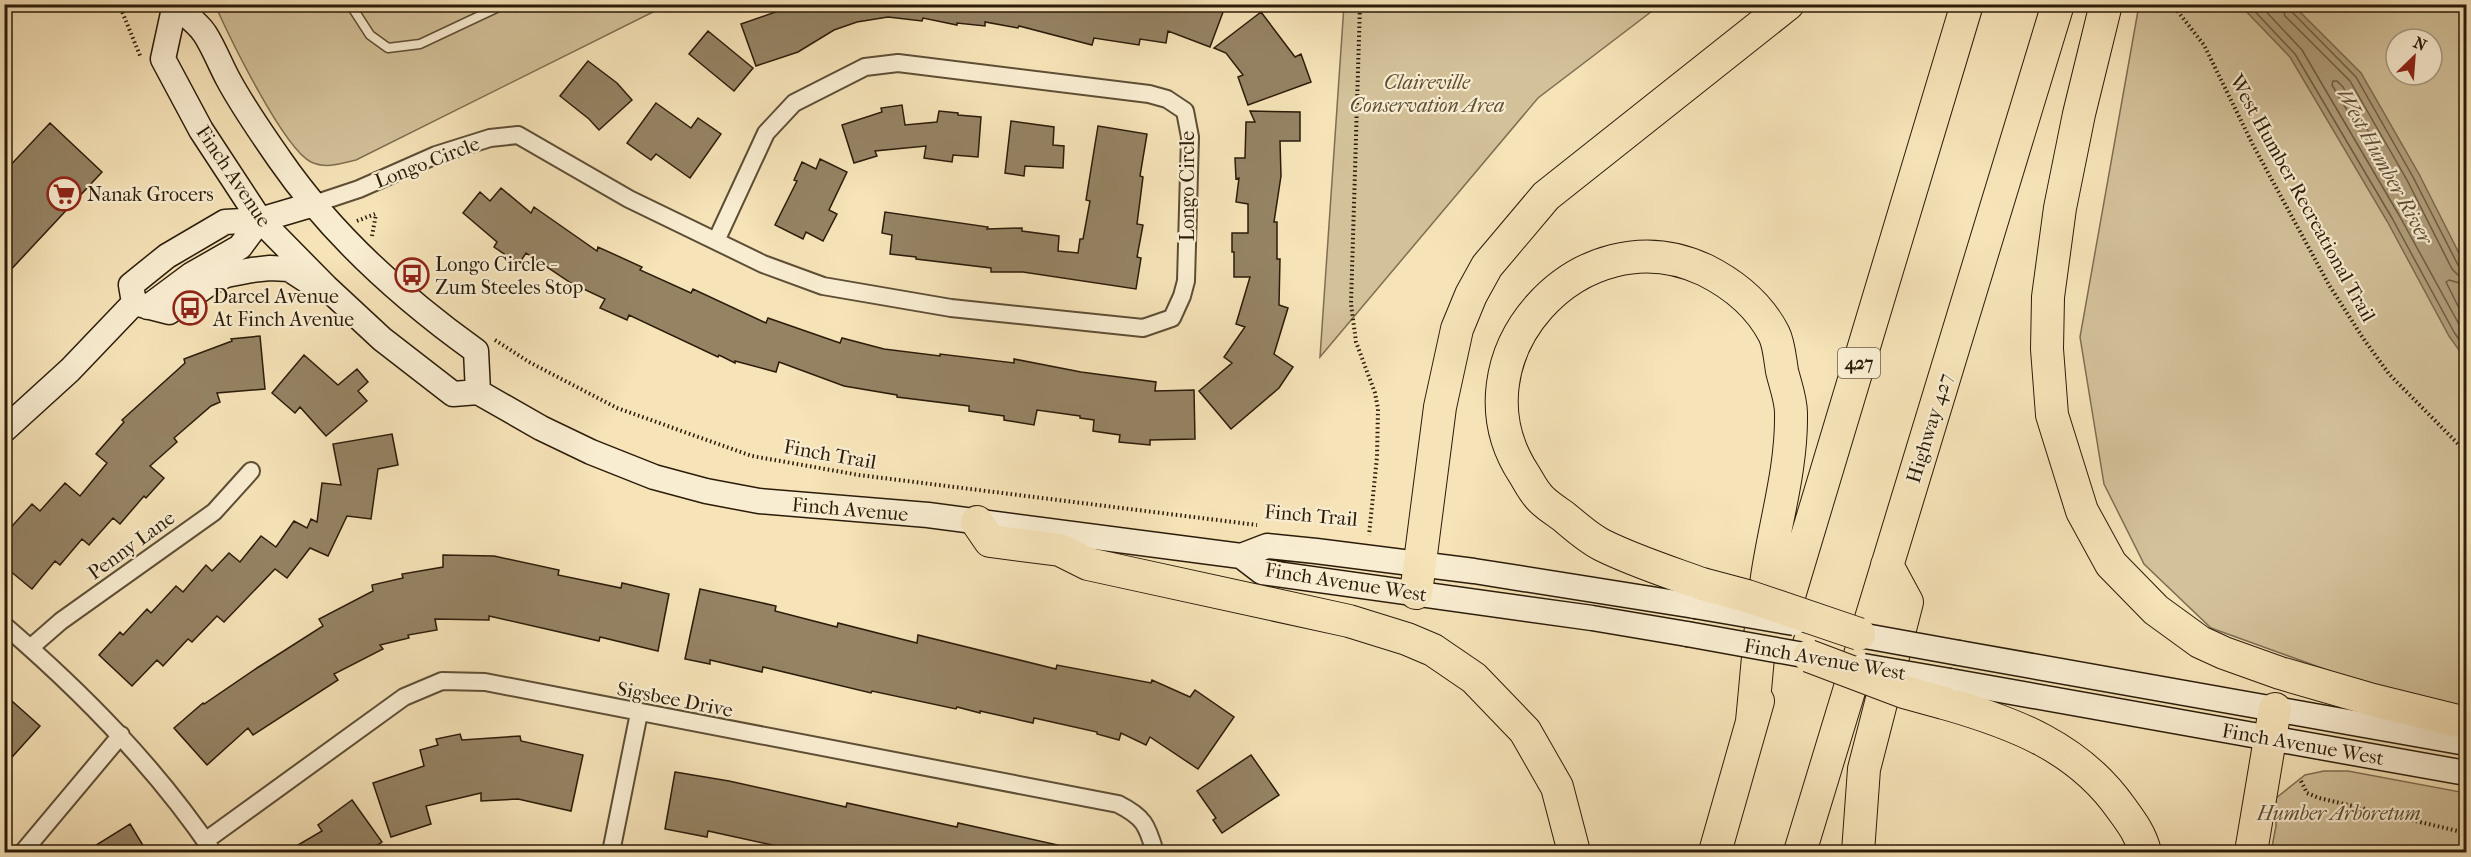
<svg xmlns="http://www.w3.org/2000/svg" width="2471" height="857" font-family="'IM FELL French Canon',serif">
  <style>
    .green { fill: #d3c19a; stroke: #7f6e52; stroke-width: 1.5; fill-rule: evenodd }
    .water { fill: #b19f7c; stroke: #7b6b4e; stroke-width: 1.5 }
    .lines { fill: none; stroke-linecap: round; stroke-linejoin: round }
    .shore { stroke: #6e5e42; stroke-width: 1.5 }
    .building { fill: #958364; stroke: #2b1c09; stroke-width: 1.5 }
    .lane-casing { stroke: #5e4e35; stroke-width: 11 }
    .street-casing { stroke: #5e4e35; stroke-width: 20 }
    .secondary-casing { stroke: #2b1c09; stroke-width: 27 }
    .highway-casing { stroke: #2b1c09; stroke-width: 34 }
    .path { stroke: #2b1c09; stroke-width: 4; stroke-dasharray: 1.5 3; stroke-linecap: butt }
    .lane { stroke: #f9edd1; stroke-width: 8 }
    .street { stroke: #f9edd1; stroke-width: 16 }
    .secondary { stroke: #f9edd1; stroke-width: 24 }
    .highway { stroke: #f6e3b8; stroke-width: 32 }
    .secondary-bridge-casing { stroke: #2b1c09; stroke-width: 27; stroke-linecap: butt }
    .highway-bridge-casing { stroke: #2b1c09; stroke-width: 34; stroke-linecap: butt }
    .secondary-bridge { stroke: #f9edd1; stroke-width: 24 }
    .highway-bridge { stroke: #f6e3b8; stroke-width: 32 }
    .labels { text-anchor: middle; stroke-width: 4.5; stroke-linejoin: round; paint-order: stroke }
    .shield { fill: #f9edd1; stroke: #695b45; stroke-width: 1.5 }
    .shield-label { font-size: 18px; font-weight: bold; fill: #2b1c09 }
    .park-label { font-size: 20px; font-style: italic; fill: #5d4e34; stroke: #f9edd1 }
    .street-label { font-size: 20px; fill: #2b1c09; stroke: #f9edd1 }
    .poi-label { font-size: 20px; fill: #2b1c09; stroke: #f9edd1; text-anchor: start }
    .water-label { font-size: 21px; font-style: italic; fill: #615037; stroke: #f9edd1 }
  </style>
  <rect width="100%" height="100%" fill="#f6e3b8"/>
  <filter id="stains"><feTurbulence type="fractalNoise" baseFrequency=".00333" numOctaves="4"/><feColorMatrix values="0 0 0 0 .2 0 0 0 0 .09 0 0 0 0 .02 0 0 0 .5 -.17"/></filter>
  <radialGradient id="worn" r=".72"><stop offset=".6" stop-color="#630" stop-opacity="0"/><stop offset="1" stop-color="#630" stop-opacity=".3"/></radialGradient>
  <!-- green -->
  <path class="green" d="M215,5H667L356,160C340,164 326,169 311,162C283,148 229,36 215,5Z
    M1344,5H1660L1538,98L1320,357Z
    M2139,5H2466V711L2377,688L2211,628L2144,564L2104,484L2080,337ZM2396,39H2432V75H2396Z
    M2324,771H2348L2466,793V852H2271L2276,826V798L2305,775Z"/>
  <!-- water -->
  <path class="water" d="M2240,5H2293L2361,73L2419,174L2466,267V360L2449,336L2387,221L2290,57Z"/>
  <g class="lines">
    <!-- shore -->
    <path class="shore" d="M2248,4L2295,54L2392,218L2454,332L2466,350
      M2259,4L2302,50L2399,215L2466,337
      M2281,4L2285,16L2350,81L2407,180L2452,269L2458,275L2466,276
      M2289,4L2291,11L2356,77L2413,177L2458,265L2466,268
      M2333,81H2337L2343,87L2399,185L2401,190L2400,193L2396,192L2332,85Z
      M2466,285L2449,280L2446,282L2466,322"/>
  </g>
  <!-- building -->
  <path class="building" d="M781,4H1226L1210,47L1168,31L1166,43L1140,39L1139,45L1094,38L1092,45L1019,26L1018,28L985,22V26L957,23V25L923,18L922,21L888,17L857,22L834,30L798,52L756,66L741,24L784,9Z
    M1261,12L1295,57L1301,54L1311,82L1248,105L1238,77L1243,75L1226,53L1214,48Z
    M708,31L753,68L734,91L689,54Z
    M588,61L617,83L632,100L599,130L589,119L560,96Z
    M656,103L691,128L698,118L721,134L690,178L656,154L651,160L627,143Z
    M902,105L905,125L937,122L939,111L958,113V115L981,117L978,157L953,155L952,162L924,158L926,146L875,151L877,156L854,163L842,125L882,112L881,108Z
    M1250,111L1300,112V141H1280L1281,176L1274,222H1277V259H1280L1279,305L1288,308L1274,354L1293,367L1279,388L1231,429L1199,391L1232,363L1224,357L1245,327L1236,324L1250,277H1234V252H1232V233H1248V204L1236,202L1239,178L1236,179L1235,158H1245L1246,122H1255Z
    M1011,121L1054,127L1053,145L1064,146L1063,168L1025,166L1024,176L1005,173Z
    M50,123L102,172L4,277V172Z
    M1098,126L1147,134L1140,176L1143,177L1137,224L1143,225L1137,257L1141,258L1136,289L1023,272H991V268L916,259V257L890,254L892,235L882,233L885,212L988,227L987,229L1022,228V231L1059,236L1058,251L1078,253L1080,239H1083L1090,201L1086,200Z
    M820,159L847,172L829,210L837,214L823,241L806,232L803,239L775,225L797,181L794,180L802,162L816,169Z
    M501,188L531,213L534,207L597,251L598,247L642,267L640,270L691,293L693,289L766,323L768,318L840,343L842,338L884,349L940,356V354L1014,363V359L1081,372L1156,382L1155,391L1194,390L1195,439L1150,440V445L1119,442L1120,435L1093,431L1094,420L1080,418V416L1037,410L1034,425L1004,420V416L969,411V406L897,397V395L844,386L779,362L776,372L735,361V363L719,355L718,357L629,315L627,320L600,308L605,299L571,283L526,253L519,264L494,247L497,242L463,213L480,192L490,201Z
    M260,336L265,389L217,393L220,402L211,406L174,438L177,442L150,466L164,478L146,498L144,496L120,524L113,518L89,545L82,539L60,565L55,561L32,589L4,566V535L32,504L40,511L65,483L80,496L107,463L96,454L124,422L122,420L185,363L184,359L232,341L231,339Z
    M304,355L338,385L357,369L368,382L358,391L367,401L326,436L300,407L295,413L272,393Z
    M392,434L398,465L378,469L371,519L347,516L328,556L310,548L287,578L275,569L224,622L217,616L192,642L188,639L163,666L157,660L132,686L99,655L120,632L123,635L147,609L151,613L176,586L183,592L206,565L212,571L229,553L240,562L261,536L276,547L294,521L307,528L311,519L317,522L322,483L341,485L333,444Z
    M443,555L494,556L559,570L558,575L621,588L622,583L669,594L658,651L600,637L599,641L489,616V620L435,619L437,630L408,635L409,638L380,645L383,649L334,674L338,680L253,735L248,728L207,765L174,728L203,703L204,704L257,668L323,626L319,619L373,591L372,585L403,578L402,574L443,567Z
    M700,589L776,606L775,611L837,627L838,623L917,643L918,635L1056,669L1057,665L1151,683L1152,680L1190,697L1195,690L1234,717L1198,769L1150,737L1146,745L1121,733L1119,740L1097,734V732L1034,718L1033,723L980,711V713L957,707L956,709L872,691L871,693L763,667L762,672L710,660V664L685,659Z
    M4,694L40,726L4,766Z
    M460,734L462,740L520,736L521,741L583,755L571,811L518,799L481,801V793L426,806L431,824L391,837L373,783L424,766L420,750L438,745L436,739Z
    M1251,755L1279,795L1222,833L1213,820L1216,818L1197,791Z
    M675,772L729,781L846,807L847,803L957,827L958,823L1058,845L1057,852H804L708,831L707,837L665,829Z
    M352,800L382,842L367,852H286L322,831L318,825Z
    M130,824L147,852H85Z"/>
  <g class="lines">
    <defs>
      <path id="lane" d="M350,4L370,35L388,48L420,44L505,4"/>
      <path id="street" d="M314,204L359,189L436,155L490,138L518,135L629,199L763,264L823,286L951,308L1143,328L1172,318L1182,296L1186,281L1190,137L1185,111L1167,99L1149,94L898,63L865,67L794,103L766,133L716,241
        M4,625C83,693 155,766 213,852
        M30,648L61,621L214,512L251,471
        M205,841L404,697L442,681L485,682L1118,804C1144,817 1147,825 1155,852
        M23,852L121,735
        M611,852L639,713"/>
      <path id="secondary" d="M175,4L163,59L201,130L260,220L326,287L382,339L453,394L478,392L541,428L591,452L654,477L706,491L759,501L928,515L1241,556L1267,546L1316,551L1474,571L1695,606
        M175,6C185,14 198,23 205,34C214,48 220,64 228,79C243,107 262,134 280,160C332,235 402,298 476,351L478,392
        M134,303L169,312L210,283L226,275L252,270L270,268L289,269L312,284
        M134,303L131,285L167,256L225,222L260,220L314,204
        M148,307L191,275L240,247L260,220
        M4,430L70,370L134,303
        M1241,556L1262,572L1592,618L1687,634
        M1959,653L2466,743
        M1950,681L2466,773"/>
      <path id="highway" d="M2106,4L2079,114L2060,208L2048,297L2047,349L2052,415L2082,511L2111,564L2156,610L2200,642L2224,653L2280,673L2373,700L2466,723
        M977,522L990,541L1060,550L1088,564L1349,621L1407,639L1433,650L1474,678L1525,731L1557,787L1574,852
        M1702,584C1669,572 1634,561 1602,545C1588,538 1575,526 1563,516C1556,511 1548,506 1542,500C1534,493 1529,482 1524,474C1448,358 1581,211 1705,270C1733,284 1759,305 1774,334C1779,344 1780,359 1782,371C1785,384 1791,399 1791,413C1792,469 1775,522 1767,577C1760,625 1757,673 1752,721
        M1416,593L1440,407L1457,329L1471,295L1487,266L1546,196L1788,4
        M1777,636L1967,4
        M1944,703C2014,723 2078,747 2121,808C2132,823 2141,835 2145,852
        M1715,852L1758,701
        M1800,852L2058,4
        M1858,852L1864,769L1907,602L1887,565
        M2251,852L2275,709"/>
    </defs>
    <!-- lane casing -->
    <use href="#lane" class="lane-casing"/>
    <!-- street casing -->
    <use href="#street" class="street-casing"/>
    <!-- secondary casing -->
    <use href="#secondary" class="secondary-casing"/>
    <!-- highway casing -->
    <use href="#highway" class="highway-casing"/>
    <!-- path -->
    <path class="path" d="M119,4L141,58
      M1360,4L1351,304L1356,342L1375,393L1378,409L1377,457L1369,535
      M2172,4L2204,45L2253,145L2329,285L2363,338L2389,374L2466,452
      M357,221L375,214
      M372,236L376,214
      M495,340L529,362L617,408L752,456L859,475L1257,525
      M2301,781L2307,793L2319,798L2466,833"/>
    <!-- lane -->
    <use href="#lane" class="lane"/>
    <!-- street -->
    <use href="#street" class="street"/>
    <!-- secondary -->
    <use href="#secondary" class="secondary"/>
    <!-- highway -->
    <use href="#highway" class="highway"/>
    <defs>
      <path id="secondary-bridge" d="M1695,606L1794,623
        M1843,632L1959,653
        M1687,634L1826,659
        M1863,666L1950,681"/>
      <path id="highway-bridge" d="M1702,584L1747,596L1859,634
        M1809,656L1904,692L1944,703"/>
    </defs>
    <!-- secondary-bridge casing -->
    <use href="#secondary-bridge" class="secondary-bridge-casing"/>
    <!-- highway-bridge casing -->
    <use href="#highway-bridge" class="highway-bridge-casing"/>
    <!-- secondary-bridge -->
    <use href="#secondary-bridge" class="secondary-bridge"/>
    <!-- highway-bridge -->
    <use href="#highway-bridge" class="highway-bridge"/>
  </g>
  <!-- icons -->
  <defs>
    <symbol id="supermarket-ring" viewBox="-11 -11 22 22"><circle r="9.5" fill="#f9edd1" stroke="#8f2418" stroke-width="1.5"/><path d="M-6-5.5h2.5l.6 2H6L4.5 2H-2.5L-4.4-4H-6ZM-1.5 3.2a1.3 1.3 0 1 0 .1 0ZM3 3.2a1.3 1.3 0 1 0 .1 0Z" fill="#8f2418"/></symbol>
    <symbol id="bus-ring" viewBox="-11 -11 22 22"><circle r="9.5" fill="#f9edd1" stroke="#8f2418" stroke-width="1.5"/><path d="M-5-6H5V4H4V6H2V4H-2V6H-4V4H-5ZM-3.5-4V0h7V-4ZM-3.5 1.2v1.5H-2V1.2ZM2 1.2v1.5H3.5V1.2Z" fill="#8f2418"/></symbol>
  </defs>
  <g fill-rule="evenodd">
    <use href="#supermarket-ring" x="45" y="175" width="38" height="38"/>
    <use href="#bus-ring" x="393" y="256" width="38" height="38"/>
    <use href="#bus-ring" x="171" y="289" width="38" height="38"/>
  </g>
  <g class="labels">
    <!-- shield labels -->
    <rect class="shield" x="1838" y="348" width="42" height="30" rx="4.5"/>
    <g class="shield-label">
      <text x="1859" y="369">427</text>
    </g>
    <!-- park labels -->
    <g class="park-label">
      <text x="1427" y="89">Claireville<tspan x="1427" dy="23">Conservation Area</tspan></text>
      <text x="2339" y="820">Humber Arboretum</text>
    </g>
    <!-- street labels -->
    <g class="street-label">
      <text transform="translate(427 162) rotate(-21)" y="7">Longo Circle</text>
      <text transform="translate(234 176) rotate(56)" y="7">Finch Avenue</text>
      <text transform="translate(1187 186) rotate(-90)" y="7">Longo Circle</text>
      <text transform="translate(2303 198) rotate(61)" y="7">West Humber Recreational Trail</text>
      <text transform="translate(1929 428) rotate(-73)" y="7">Highway 427</text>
      <text transform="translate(830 454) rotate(10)" y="7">Finch Trail</text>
      <text transform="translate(850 509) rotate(5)" y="7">Finch Avenue</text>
      <text transform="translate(1311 515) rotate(5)" y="7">Finch Trail</text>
      <text transform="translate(131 545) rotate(-36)" y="7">Penny Lane</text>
      <text transform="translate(1346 582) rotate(9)" y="7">Finch Avenue West</text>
      <text transform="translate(1825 659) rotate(10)" y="7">Finch Avenue West</text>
      <text transform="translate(675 699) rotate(11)" y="7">Sigsbee Drive</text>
      <text transform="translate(2303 744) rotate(10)" y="7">Finch Avenue West</text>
    </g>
    <!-- poi labels -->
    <g class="poi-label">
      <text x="87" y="201">Nanak Grocers</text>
      <text x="435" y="271">Longo Circle -<tspan x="435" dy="23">Zum Steeles Stop</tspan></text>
      <text x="213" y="303">Darcel Avenue<tspan x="213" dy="23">At Finch Avenue</tspan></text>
    </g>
    <!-- water labels -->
    <g class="water-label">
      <text transform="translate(2385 166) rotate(61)" y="7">West Humber River</text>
    </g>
  </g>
  <!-- margin -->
  <rect width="2471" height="857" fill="none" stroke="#f6e3b8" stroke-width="24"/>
  <rect x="6" y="6" width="2459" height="845" fill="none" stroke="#2b1c09" stroke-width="3"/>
  <rect x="12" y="12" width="2447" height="833" fill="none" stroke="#2b1c09" stroke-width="1.5"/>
  <!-- north arrow -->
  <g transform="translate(2414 57) rotate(25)"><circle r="28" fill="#f9edd1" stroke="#a79981" stroke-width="1.5"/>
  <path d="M0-4.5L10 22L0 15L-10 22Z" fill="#8f2418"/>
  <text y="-9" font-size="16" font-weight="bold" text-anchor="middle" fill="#2b1c09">N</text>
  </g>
  <rect width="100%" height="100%" filter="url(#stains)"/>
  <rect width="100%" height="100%" fill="url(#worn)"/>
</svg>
